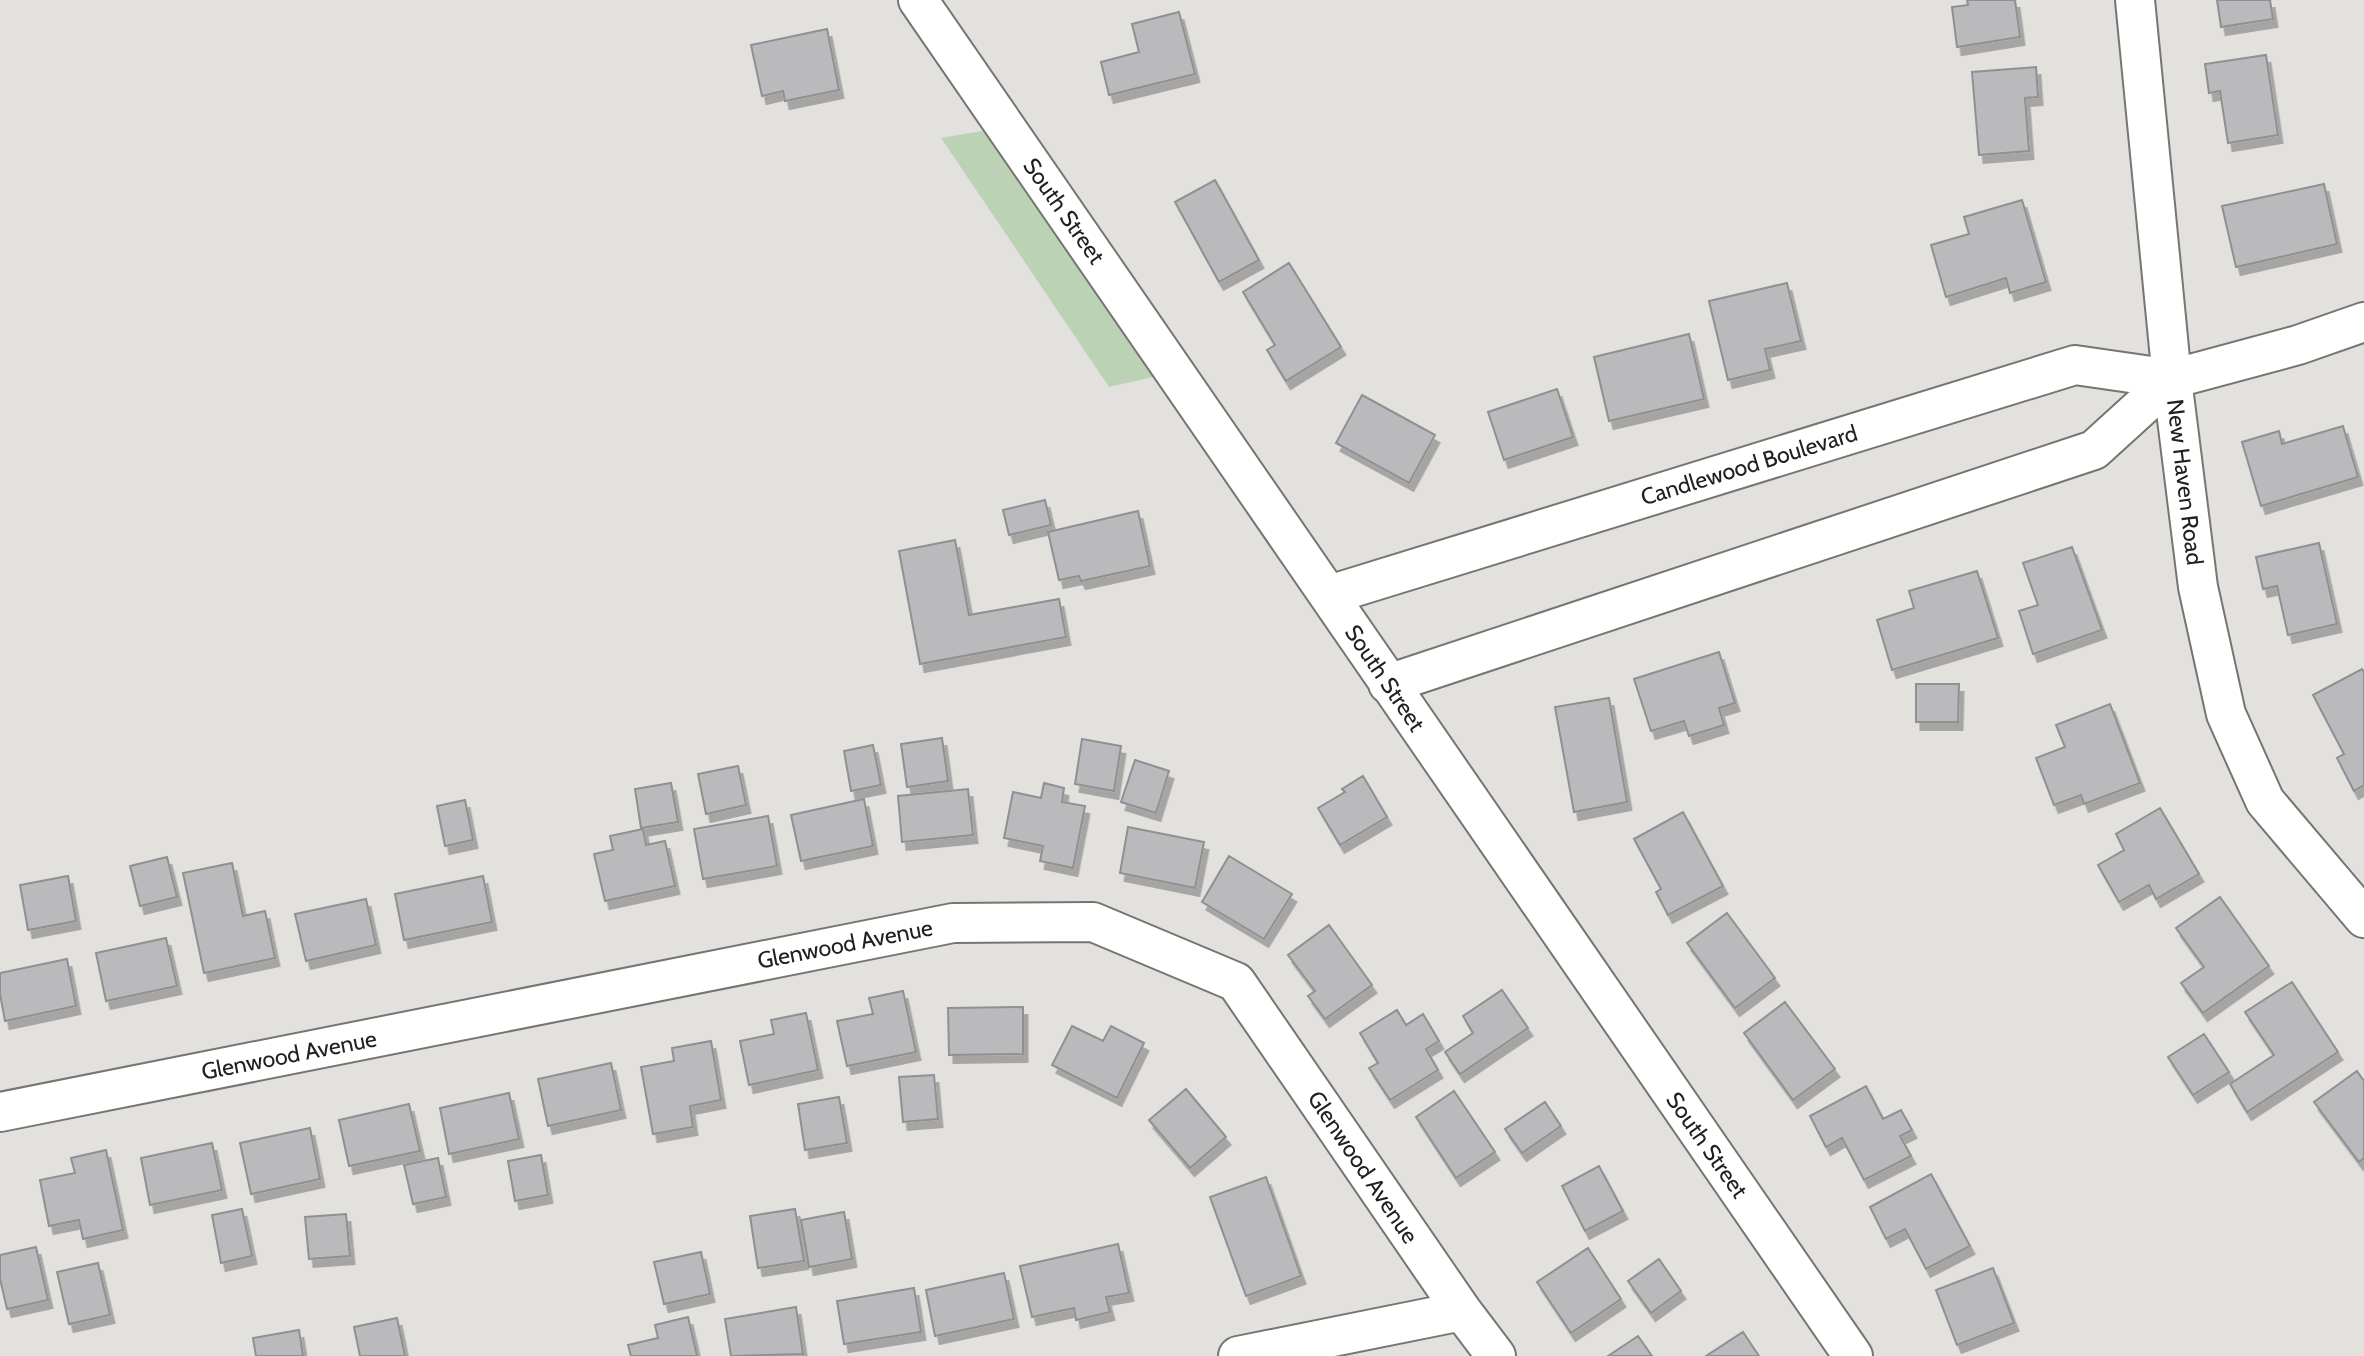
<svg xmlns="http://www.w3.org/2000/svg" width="2364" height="1356" font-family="Cabin,sans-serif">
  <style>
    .green { fill: #bcd2b5 }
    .building { fill: #bababd; stroke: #909093; stroke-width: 2; filter: url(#shadow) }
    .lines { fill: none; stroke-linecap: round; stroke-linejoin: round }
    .minor-casing { stroke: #767572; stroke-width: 42 }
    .minor { stroke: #fff; stroke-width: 38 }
    .labels { text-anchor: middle; stroke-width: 6; stroke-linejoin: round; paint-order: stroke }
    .street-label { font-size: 23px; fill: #21201f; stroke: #fff }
  </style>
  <defs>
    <filter id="shadow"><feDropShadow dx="4.5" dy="8" stdDeviation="0" flood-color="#0004"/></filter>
  </defs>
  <rect width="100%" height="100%" fill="#e2e1de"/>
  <!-- green -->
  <path class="green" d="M1005,127L1175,372L1109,387L941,138Z"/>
  <!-- building -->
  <path class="building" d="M1967,0H2015L2020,37L1957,47L1952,7L1968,5Z
    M2217,0H2270L2273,19L2221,27Z
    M1179,12L1195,74L1109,95L1101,62L1139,52L1132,24Z
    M827,29L839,90L785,101L783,91L762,96L751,45Z
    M2266,55L2278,135L2228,143L2220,91L2209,93L2205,64Z
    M2036,67L2038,97L2025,98L2029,151L1979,155L1972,72Z
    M1215,180L1259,260L1219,282L1175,202Z
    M2324,184L2337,244L2236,267L2222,206Z
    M2022,200L2046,282L2010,293L2006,278L1946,297L1931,245L1969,234L1964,217Z
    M1289,263L1341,347L1286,381L1267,350L1275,345L1243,292Z
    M1787,283L1801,341L1765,349L1770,370L1728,380L1709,301Z
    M1689,334L1704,399L1609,421L1594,357Z
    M1557,389L1573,437L1504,460L1488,412Z
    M1362,395L1435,435L1409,483L1336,443Z
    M2343,426L2358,477L2261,506L2242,442L2279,431L2282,444Z
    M1045,500L1051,525L1009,535L1003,510Z
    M1138,511L1150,566L1081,581L1079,576L1059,580L1048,532Z
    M955,540L969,615L1059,599L1066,637L920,664L899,551Z
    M2319,543L2337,624L2288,635L2277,586L2263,589L2256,557Z
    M2072,547L2102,630L2033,654L2019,611L2038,605L2023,563Z
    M1977,571L1998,638L1892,670L1877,620L1914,608L1909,591Z
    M1719,652L1735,703L1719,708L1724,725L1689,736L1684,721L1651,731L1634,679Z
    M2362,669L2364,672V785L2354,791L2337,758L2344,754L2313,695Z
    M1916,684H1959L1958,722H1916Z
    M1609,698L1627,802L1574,812L1555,707Z
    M2110,704L2140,783L2084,804L2081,795L2054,805L2036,758L2065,747L2056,725Z
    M942,738L948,781L907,787L901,744Z
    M1082,739L1121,746L1114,791L1075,784Z
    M873,745L881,785L851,791L844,751Z
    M1135,760L1169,771L1156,813L1121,802Z
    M738,766L746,805L706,814L698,774Z
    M1363,776L1387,817L1340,845L1318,808L1345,792L1342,789Z
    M671,783L678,822L641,828L635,789Z
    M1044,783L1064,788L1062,802L1085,806L1073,868L1040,861L1043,846L1004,838L1013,792L1041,798Z
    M968,789L973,835L902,842L898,796Z
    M864,799L873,846L801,861L791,815Z
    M465,800L473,840L445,846L437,806Z
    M2160,808L2199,874L2156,899L2149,885L2119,902L2098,865L2124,850L2116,834Z
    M1683,812L1723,886L1668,915L1656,892L1661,889L1634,839Z
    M768,816L777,866L703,879L694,829Z
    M1128,827L1204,842L1195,888L1120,873Z
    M643,829L646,845L665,841L675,886L605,901L594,854L613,850L610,836Z
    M1229,856L1292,894L1264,939L1202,902Z
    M167,857L177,897L140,906L130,866Z
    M232,863L243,916L265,911L275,958L204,973L183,873Z
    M68,876L76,921L28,930L20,885Z
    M483,876L492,922L404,940L395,894Z
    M2220,897L2269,966L2203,1013L2181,983L2204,967L2176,928Z
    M366,899L376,945L306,961L295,914Z
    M1727,913L1775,978L1735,1008L1687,943Z
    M1329,925L1372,985L1325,1019L1308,996L1315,991L1288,955Z
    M166,938L177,986L106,1001L96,953Z
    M67,959L76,1006L5,1021L0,994V973Z
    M2292,982L2338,1052L2247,1112L2230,1084L2274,1055L2245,1012Z
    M1502,990L1528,1028L1460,1074L1445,1052L1473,1033L1463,1016Z
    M903,991L916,1052L847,1066L837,1021L873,1014L869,998Z
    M1785,1002L1835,1069L1793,1100L1744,1033Z
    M1023,1007V1054L949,1055L948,1008Z
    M1397,1010L1406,1025L1423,1014L1439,1041L1426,1049L1438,1070L1390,1100L1369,1068L1378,1063L1360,1033Z
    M806,1013L818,1070L749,1085L740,1041L774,1034L771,1020Z
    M1072,1026L1103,1041L1111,1026L1144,1043L1117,1098L1052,1065Z
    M2204,1034L2229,1072L2193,1095L2168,1057Z
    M711,1041L721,1100L690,1106L693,1127L653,1134L641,1067L674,1061L672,1048Z
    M611,1063L621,1110L548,1126L538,1079Z
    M2357,1071L2364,1081V1158L2359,1162L2314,1102Z
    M934,1075L938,1119L903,1122L899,1077Z
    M1866,1086L1883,1119L1901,1110L1912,1130L1900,1136L1911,1156L1864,1180L1842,1138L1826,1147L1810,1116Z
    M1186,1089L1226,1137L1190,1168L1149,1120Z
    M1454,1091L1495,1152L1456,1178L1416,1117Z
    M509,1093L519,1139L449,1154L440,1108Z
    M839,1097L847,1143L805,1150L798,1104Z
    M1545,1102L1561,1126L1522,1153L1505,1129Z
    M409,1104L420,1151L349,1166L339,1120Z
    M310,1128L320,1179L251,1194L240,1143Z
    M212,1143L222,1190L150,1205L141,1158Z
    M106,1150L123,1230L83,1239L79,1220L49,1226L40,1180L75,1173L71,1158Z
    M541,1155L548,1195L515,1201L508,1161Z
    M438,1158L446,1197L413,1204L404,1165Z
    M1599,1166L1623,1211L1585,1231L1562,1186Z
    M1931,1174L1970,1246L1926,1269L1905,1229L1886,1239L1870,1207Z
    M1266,1177L1301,1276L1246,1296L1210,1197Z
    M242,1209L252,1256L221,1263L212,1215Z
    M795,1209L804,1261L758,1268L750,1216Z
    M844,1212L852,1259L809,1267L801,1220Z
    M346,1214L350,1256L309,1259L305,1217Z
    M1118,1244L1129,1293L1106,1297L1110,1312L1076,1320L1074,1308L1032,1317L1020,1266Z
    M36,1247L48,1300L7,1309L0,1279V1255Z
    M1588,1248L1621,1299L1571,1333L1537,1282Z
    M701,1252L710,1294L664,1304L654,1262Z
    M1659,1259L1681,1291L1651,1313L1628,1281Z
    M98,1263L110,1315L69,1324L57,1272Z
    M1993,1268L2014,1323L1957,1345L1936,1290Z
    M1004,1273L1014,1319L935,1336L926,1290Z
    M914,1288L921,1332L844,1344L837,1301Z
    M796,1307L803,1354L731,1356L725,1319Z
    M688,1317L697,1356H631L628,1345L658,1338L655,1325Z
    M397,1318L405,1356H360L354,1327Z
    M299,1330L303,1356H256L253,1338Z
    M1743,1332L1759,1356H1706Z
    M1638,1336L1652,1356H1608Z"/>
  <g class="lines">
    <defs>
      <path id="minor" d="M918,0L1853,1356
        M2135,0L2172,379L2198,587L2226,714L2265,801L2364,918
        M1329,595L2075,365L2172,379L2298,345L2364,322
        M1388,684L2094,450L2172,379
        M0,1112L953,923L1093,922L1236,982L1462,1311L1496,1356
        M1238,1356L1462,1311"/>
    </defs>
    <!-- minor casing -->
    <use href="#minor" class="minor-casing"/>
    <!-- minor -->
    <use href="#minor" class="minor"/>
  </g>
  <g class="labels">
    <!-- street labels -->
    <g class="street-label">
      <text transform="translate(1064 211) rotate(55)" y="8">South Street</text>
      <text transform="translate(1749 465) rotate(-17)" y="8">Candlewood Boulevard</text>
      <text transform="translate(2185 482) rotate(83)" y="8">New Haven Road</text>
      <text transform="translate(1385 678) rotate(56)" y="8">South Street</text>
      <text transform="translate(845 944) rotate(-11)" y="8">Glenwood Avenue</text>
      <text transform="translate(289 1055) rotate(-11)" y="8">Glenwood Avenue</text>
      <text transform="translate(1707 1145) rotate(55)" y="8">South Street</text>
      <text transform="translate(1363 1167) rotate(56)" y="8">Glenwood Avenue</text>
    </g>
  </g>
</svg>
